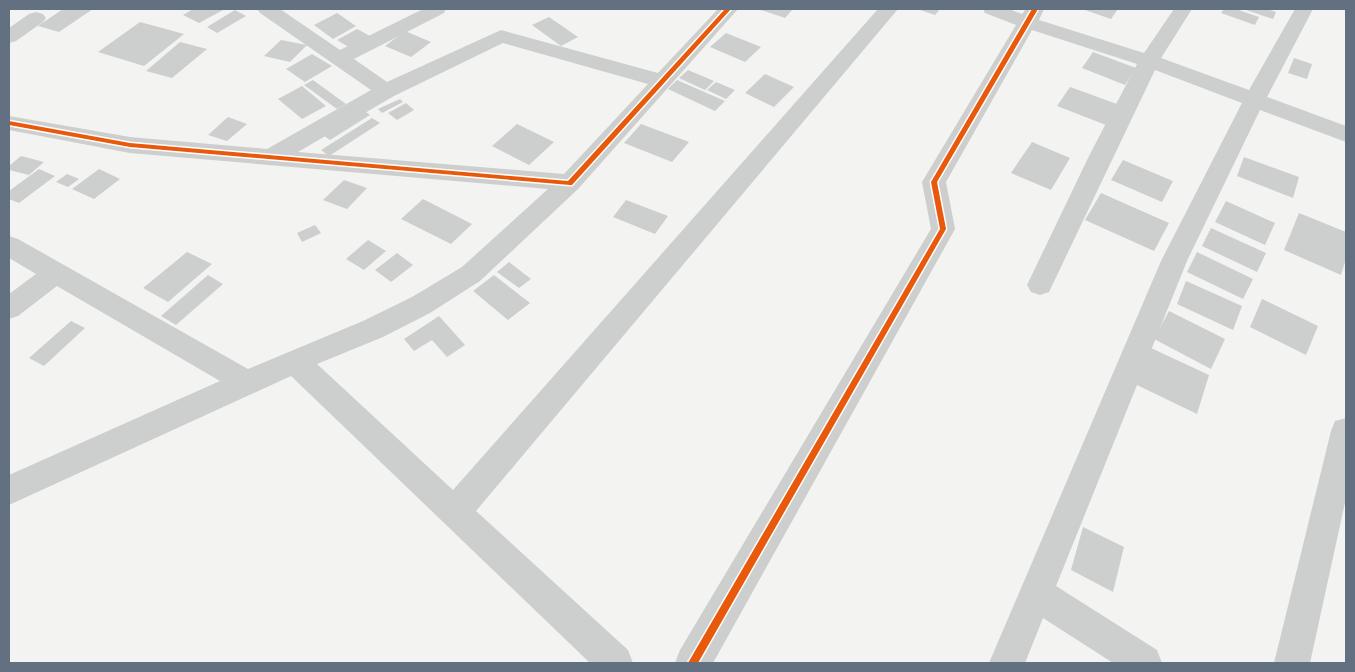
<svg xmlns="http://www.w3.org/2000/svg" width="1355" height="672" font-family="'Exo 2',sans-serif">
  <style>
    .building { fill: #cdcece }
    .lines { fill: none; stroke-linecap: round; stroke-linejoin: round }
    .minor { fill: #cdcece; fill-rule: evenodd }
    .cycleway-casing { stroke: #fff; stroke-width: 3 }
    .cycleway { fill: #e8590c; fill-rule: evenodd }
  </style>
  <rect width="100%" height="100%" fill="#f3f3f1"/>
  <!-- building -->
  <path class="building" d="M63,9H93L59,32L38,26Z
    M193,9H225L199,23L183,15Z
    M758,9H793L785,18Z
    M917,9H940L935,15Z
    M1082,9H1118L1111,19Z
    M1224,9H1236L1259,17L1255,25L1221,13Z
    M1243,9H1267L1276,12L1273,19Z
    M235,10L246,16L217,33L207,27Z
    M337,13L356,26L333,39L314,25Z
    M549,17L578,37L561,46L532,25Z
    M140,22L184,34L144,66L98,52Z
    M357,29L372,37L352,49L337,40Z
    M405,31L431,42L411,57L385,46Z
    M726,33L761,47L745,62L710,47Z
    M281,40L307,45L290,62L264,56Z
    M180,42L207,49L172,78L146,71Z
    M1093,52L1136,68L1125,85L1082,68Z
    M312,54L332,66L305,82L286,69Z
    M1294,58L1312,64L1307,79L1288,73Z
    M688,70L714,81L705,90L679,78Z
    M765,74L794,87L774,107L745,93Z
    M313,80L346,104L337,109L304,85Z
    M677,80L725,101L715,111L668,89Z
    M716,82L735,90L726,99L707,90Z
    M302,86L326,106L302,119L278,99Z
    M1070,87L1117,104L1106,125L1057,106Z
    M400,99L403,102L382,113L378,109Z
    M406,103L414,110L397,120L388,113Z
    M362,109L370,115L330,140L321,134Z
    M228,117L247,124L227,141L208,135Z
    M372,118L380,123L329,156L321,150Z
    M517,124L554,142L529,165L492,146Z
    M641,124L689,142L672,162L624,143Z
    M1032,142L1070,158L1051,190L1011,173Z
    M21,156L44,162L29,175L9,170V166Z
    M1244,157L1299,177L1293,198L1237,176Z
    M1123,160L1173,181L1162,202L1111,180Z
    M39,169L55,176L19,203L9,199V191Z
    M99,169L120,179L94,199L72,189Z
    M67,174L79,179L68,187L56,182Z
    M344,180L367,188L347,209L323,200Z
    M1101,193L1169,223L1154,251L1085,220Z
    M423,199L472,224L451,244L401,219Z
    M626,200L668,216L655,234L613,217Z
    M1226,201L1275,223L1265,245L1215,222Z
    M1299,213L1346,232V259L1341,275L1284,250Z
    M315,225L321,233L302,242L297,233Z
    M1211,228L1266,253L1257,272L1202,246Z
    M368,240L386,251L364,270L346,259Z
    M187,252L212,264L168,302L143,288Z
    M1197,252L1253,279L1243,299L1187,272Z
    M397,253L413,265L391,282L375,270Z
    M509,262L531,279L519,288L497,272Z
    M208,275L223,284L176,325L161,316Z
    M494,275L530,303L508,320L473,291Z
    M1186,281L1242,306L1233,330L1177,304Z
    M1262,299L1318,326L1306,355L1250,327Z
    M1169,311L1225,339L1211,369L1154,339Z
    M439,316L465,345L447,357L432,340L414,351L404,339Z
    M71,321L85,328L44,366L29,358Z
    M1151,348L1209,375L1197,414L1137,385Z
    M1083,527L1124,547L1113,592L1071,570Z"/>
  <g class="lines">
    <!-- minor -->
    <path class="minor" d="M257,9H280L340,50L423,9H446L444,13L354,59L387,82L501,30L658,73L718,9H738L578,189L480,281L430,313L383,337L317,364L453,490L878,9H898L476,511L628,650L633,663H590L291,376L9,505V475L220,381L57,286L18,316L9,319V294L36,274L9,258V236L18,239L248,369L363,321L412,297L462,267L548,189L130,153L9,130V116L130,137L267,149L371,90L260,13ZM503,43L648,84L564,174L298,152L394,96Z
      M983,9H1009L1022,14L1026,9H1044L1039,20L1144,53L1174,9H1192L1161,58L1249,90L1295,9H1313L1267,97L1346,126V142L1260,110L1187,261L1056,586L1157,650L1162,663H1113L1043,618L1025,663H989L1161,261L1242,103L1155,70L1049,292L1040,295L1031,292L1027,285L1089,156L1137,64L1032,30L946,182L955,229L713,663H675L680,650L931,229L922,182L1016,25L985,13Z
      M36,12L43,14L46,18L43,22L16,41L9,43V28L29,14Z
      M1346,418V498L1310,663H1274L1331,431L1335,421Z"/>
    <defs>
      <path id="cycleway" d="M725,9H731L572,185H570L130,147L9,125V121L130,143L568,181Z
        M1032,9H1038L937,182L946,229L698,663H688L940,229L931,182Z"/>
    </defs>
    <!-- cycleway casing -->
    <use href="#cycleway" class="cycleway-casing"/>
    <!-- cycleway -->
    <use href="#cycleway" class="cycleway"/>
  </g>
  <!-- border -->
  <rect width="1355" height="672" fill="none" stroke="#637081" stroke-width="20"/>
</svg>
